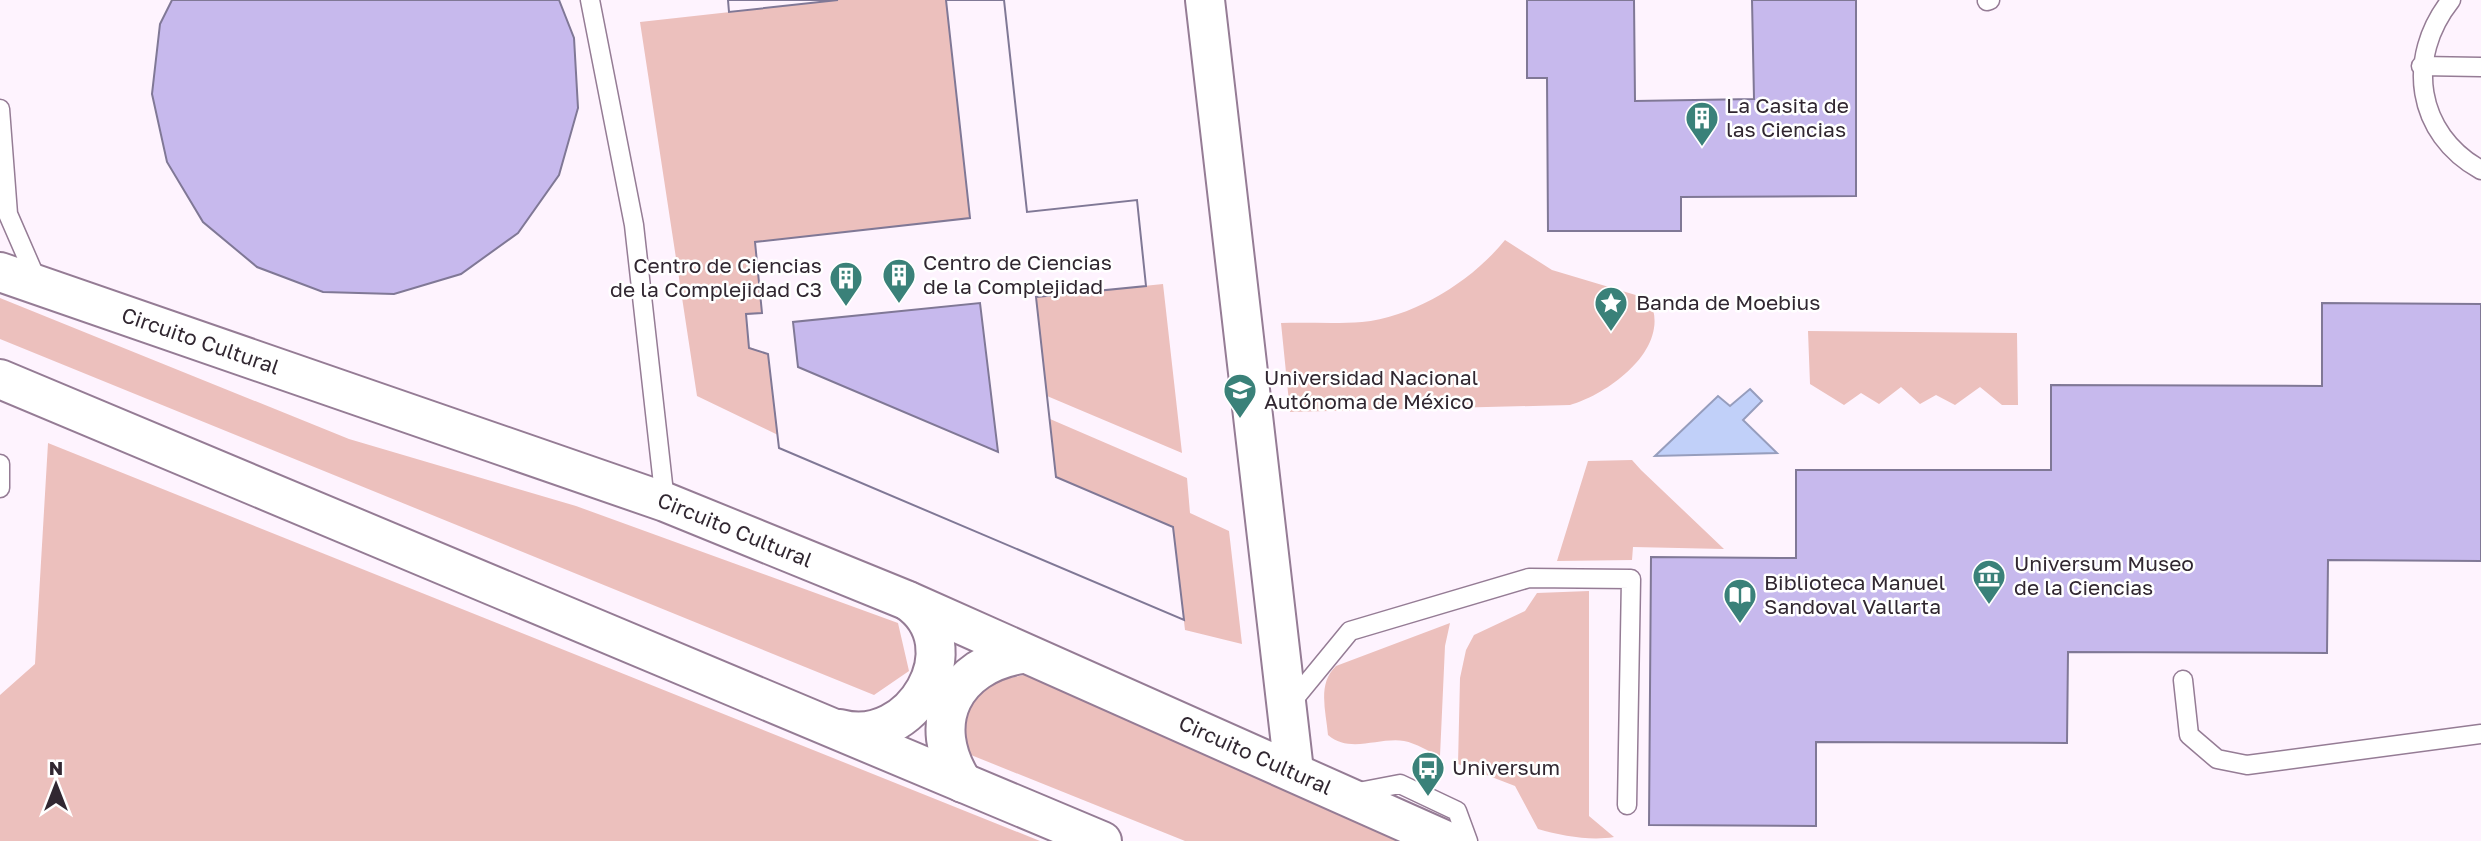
<svg xmlns="http://www.w3.org/2000/svg" width="2481" height="841" font-family="'Golos Text',sans-serif">
  <style>
    .green { fill: #ecc0bd }
    .water { fill: #c1d0f9; stroke: #969dbd; stroke-width: 2 }
    .building { fill: #c7b9ed; stroke: #807896; stroke-width: 2; fill-rule: evenodd }
    .lines { fill: none; stroke-linecap: round; stroke-linejoin: round }
    .service-casing { stroke: #957c95; stroke-width: 21 }
    .tertiary-casing { stroke: #957c95; stroke-width: 42 }
    .service { stroke: #fff; stroke-width: 18 }
    .tertiary { stroke: #fff; stroke-width: 38 }
    .labels { text-anchor: middle; stroke-width: 5; stroke-linejoin: round; paint-order: stroke }
    .poi-label { font-size: 21px; fill: #312731; stroke: #fff; text-anchor: start }
    .street-label { font-size: 21px; fill: #312731; stroke: #fff }
  </style>
  <rect width="100%" height="100%" fill="#fef3fe"/>
  <!-- green -->
  <path class="green" d="M838,0H946L970,218L755,242L762,313L746,315L749,347L768,354L778,435L697,396L640,22Z
    M1505,240L1552,270L1649,299C1674,347 1609,394 1570,405L1290,412L1281,323C1307,322 1335,324 1362,322C1415,317 1473,280 1505,240Z
    M1163,284L1182,453L1047,396L1036,297Z
    M0,298L349,439L576,506L898,623L909,671L874,695L0,339Z
    M1808,331L2017,333L2018,405H2002L1980,387L1955,405L1936,395L1920,404L1901,387L1879,404L1861,393L1844,405L1810,384Z
    M1050,419L1187,478L1190,513L1229,531L1242,644L1185,630L1173,527L1056,477Z
    M48,443L1040,841H0V695L35,664Z
    M1632,460L1641,470L1724,549L1633,547L1632,560L1557,561L1588,461Z
    M1589,591V816L1614,837C1591,841 1562,836 1538,829L1515,786L1458,764L1460,678L1466,650L1474,635L1525,611L1537,593Z
    M1450,623L1445,646L1440,756C1429,752 1416,743 1404,741C1379,737 1350,754 1328,735C1326,711 1317,684 1336,666Z
    M1028,674L1397,841H1185L971,755L957,722L979,685Z"/>
  <!-- water -->
  <path class="water" d="M1750,389L1762,401L1743,420L1777,453L1655,456L1718,396L1730,406Z"/>
  <!-- building -->
  <path class="building" d="M172,0H559L574,38L578,108L559,175L518,233L461,274L394,294L323,292L257,267L203,222L167,162L152,94L160,24Z
    M728,0H838L729,12Z
    M728,0H838L729,12Z
    M946,0H1004L1027,212L1137,200L1146,286L1036,297L1056,477L1173,527L1184,620L779,448L768,354L749,348L746,314L762,313L755,242L970,218ZM980,303L998,452L798,367L793,322Z
    M946,0H1004L1027,212L1137,200L1146,286L1036,297L1056,477L1173,527L1184,620L779,448L768,354L749,348L746,314L762,313L755,242L970,218Z
    M1527,0H1634L1635,101L1754,99L1752,0H1856V196L1681,197V231H1548L1547,78H1527Z
    M2322,303L2481,304V561L2328,560L2327,653L2068,652L2067,743L1816,742V826L1649,825L1651,557L1796,558V470H2051V385L2322,386Z"/>
  <g class="lines">
    <defs>
      <path id="service" d="M590,0L634,225L665,502
        M2451,0C2405,58 2416,134 2481,170
        M1987,1L1990,0
        M2421,66L2481,67
        M0,109L8,214L38,283
        M0,464V488
        M2183,680L2189,735L2217,759L2247,765L2481,734
        M1290,704L1350,631L1529,578L1631,579L1627,805
        M1353,793L1400,784L1457,811L1468,841"/>
      <g id="tertiary">
        <path d="M1205,0L1294,771"/>
        <path id="s1" d="M0,272L665,502L906,600L1447,841"/>
        <path d="M0,379L1102,841"/>
        <path d="M840,729C912,749 973,646 908,601"/>
        <path d="M963,783C924,723 953,665 1022,654"/>
      </g>
    </defs>
    <!-- service casing -->
    <use href="#service" class="service-casing"/>
    <!-- tertiary casing -->
    <use href="#tertiary" class="tertiary-casing"/>
    <!-- service -->
    <use href="#service" class="service"/>
    <!-- tertiary -->
    <use href="#tertiary" class="tertiary"/>
  </g>
  <!-- icons -->
  <defs>
    <symbol id="building-pin" viewBox="-11 -11 22 30"><path d="M0 17L-7.5 6A9.5 9.5 0 1 1 7.5 6Z" fill="#3a8179" stroke="#fff"/><path d="M-4-6H4V6H1V3H-1V6H-4ZM-2.5-4.3h1.7v1.8h-1.7ZM.8-4.3h1.7v1.8H.8ZM-2.5-1h1.7V.8h-1.7ZM.8-1h1.7V.8H.8Z" fill="#fff"/></symbol>
    <symbol id="sight-pin" viewBox="-11 -11 22 30"><path d="M0 17L-7.5 6A9.5 9.5 0 1 1 7.5 6Z" fill="#3a8179" stroke="#fff"/><path d="M0-6L1.8-2.2L6-1.7L2.9 1.2L3.7 5.4L0 3.3L-3.7 5.4L-2.9 1.2L-6-1.7L-1.8-2.2Z" fill="#fff"/></symbol>
    <symbol id="university-pin" viewBox="-11 -11 22 30"><path d="M0 17L-7.5 6A9.5 9.5 0 1 1 7.5 6Z" fill="#3a8179" stroke="#fff"/><path d="M0-5L7-2L0 1L-7-2ZM-4 1L0 2.5L4 1V4Q0 6-4 4Z" fill="#fff"/></symbol>
    <symbol id="museum-pin" viewBox="-11 -11 22 30"><path d="M0 17L-7.5 6A9.5 9.5 0 1 1 7.5 6Z" fill="#3a8179" stroke="#fff"/><path d="M0-6L6-3V-2H-6V-3ZM-5-1h2V3h-2ZM-1-1h2V3h-2ZM3-1h2V3H3ZM-6 4H6V6H-6Z" fill="#fff"/></symbol>
    <symbol id="library-pin" viewBox="-11 -11 22 30"><path d="M0 17L-7.5 6A9.5 9.5 0 1 1 7.5 6Z" fill="#3a8179" stroke="#fff"/><path d="M-6-4Q-3-5.5-.7-3.5V5Q-3 3-6 4ZM6-4Q3-5.5 .7-3.5V5Q3 3 6 4Z" fill="#fff"/></symbol>
    <symbol id="bus-pin" viewBox="-11 -11 22 30"><path d="M0 17L-7.5 6A9.5 9.5 0 1 1 7.5 6Z" fill="#3a8179" stroke="#fff"/><path d="M-5-6H5V4H4V6H2V4H-2V6H-4V4H-5ZM-3.5-4V0h7V-4ZM-3.5 1.2v1.5H-2V1.2ZM2 1.2v1.5H3.5V1.2Z" fill="#fff"/></symbol>
  </defs>
  <g fill-rule="evenodd">
    <use href="#building-pin" x="1683" y="99" width="38" height="52"/>
    <use href="#building-pin" x="880" y="256" width="38" height="52"/>
    <use href="#building-pin" x="827" y="259" width="38" height="52"/>
    <use href="#sight-pin" x="1592" y="284" width="38" height="52"/>
    <use href="#university-pin" x="1221" y="371" width="38" height="52"/>
    <use href="#museum-pin" x="1970" y="557" width="38" height="52"/>
    <use href="#library-pin" x="1721" y="576" width="38" height="52"/>
    <use href="#bus-pin" x="1409" y="749" width="38" height="52"/>
  </g>
  <g class="labels">
    <!-- poi labels -->
    <g class="poi-label">
      <text x="1726" y="113">La Casita de<tspan x="1726" dy="24">las Ciencias</tspan></text>
      <text x="923" y="270">Centro de Ciencias<tspan x="923" dy="24">de la Complejidad</tspan></text>
      <text x="822" y="273" text-anchor="end">Centro de Ciencias<tspan x="822" dy="24">de la Complejidad C3</tspan></text>
      <text x="1636" y="310">Banda de Moebius</text>
      <text x="1264" y="385">Universidad Nacional<tspan x="1264" dy="24">Autónoma de México</tspan></text>
      <text x="2014" y="571">Universum Museo<tspan x="2014" dy="24">de la Ciencias</tspan></text>
      <text x="1764" y="590">Biblioteca Manuel<tspan x="1764" dy="24">Sandoval Vallarta</tspan></text>
      <text x="1452" y="775">Universum</text>
    </g>
    <!-- street labels -->
    <g class="street-label">
      <text dy="7" stroke="none"><textPath href="#s1" startOffset="212">Circuito Cultural</textPath></text>
      <text dy="7" stroke="none"><textPath href="#s1" startOffset="779">Circuito Cultural</textPath></text>
      <text dy="7" stroke="none"><textPath href="#s1" startOffset="1346">Circuito Cultural</textPath></text>
    </g>
  </g>
  <!-- north arrow -->
  <g transform="translate(56 785)" stroke="#ffffff" stroke-width="5" paint-order="stroke">
  <path d="M0-5L12 26L0 18L-12 26Z" fill="#312731"/>
  <text y="-10" font-size="19" font-weight="bold" text-anchor="middle" fill="#312731">N</text>
  </g>
</svg>
